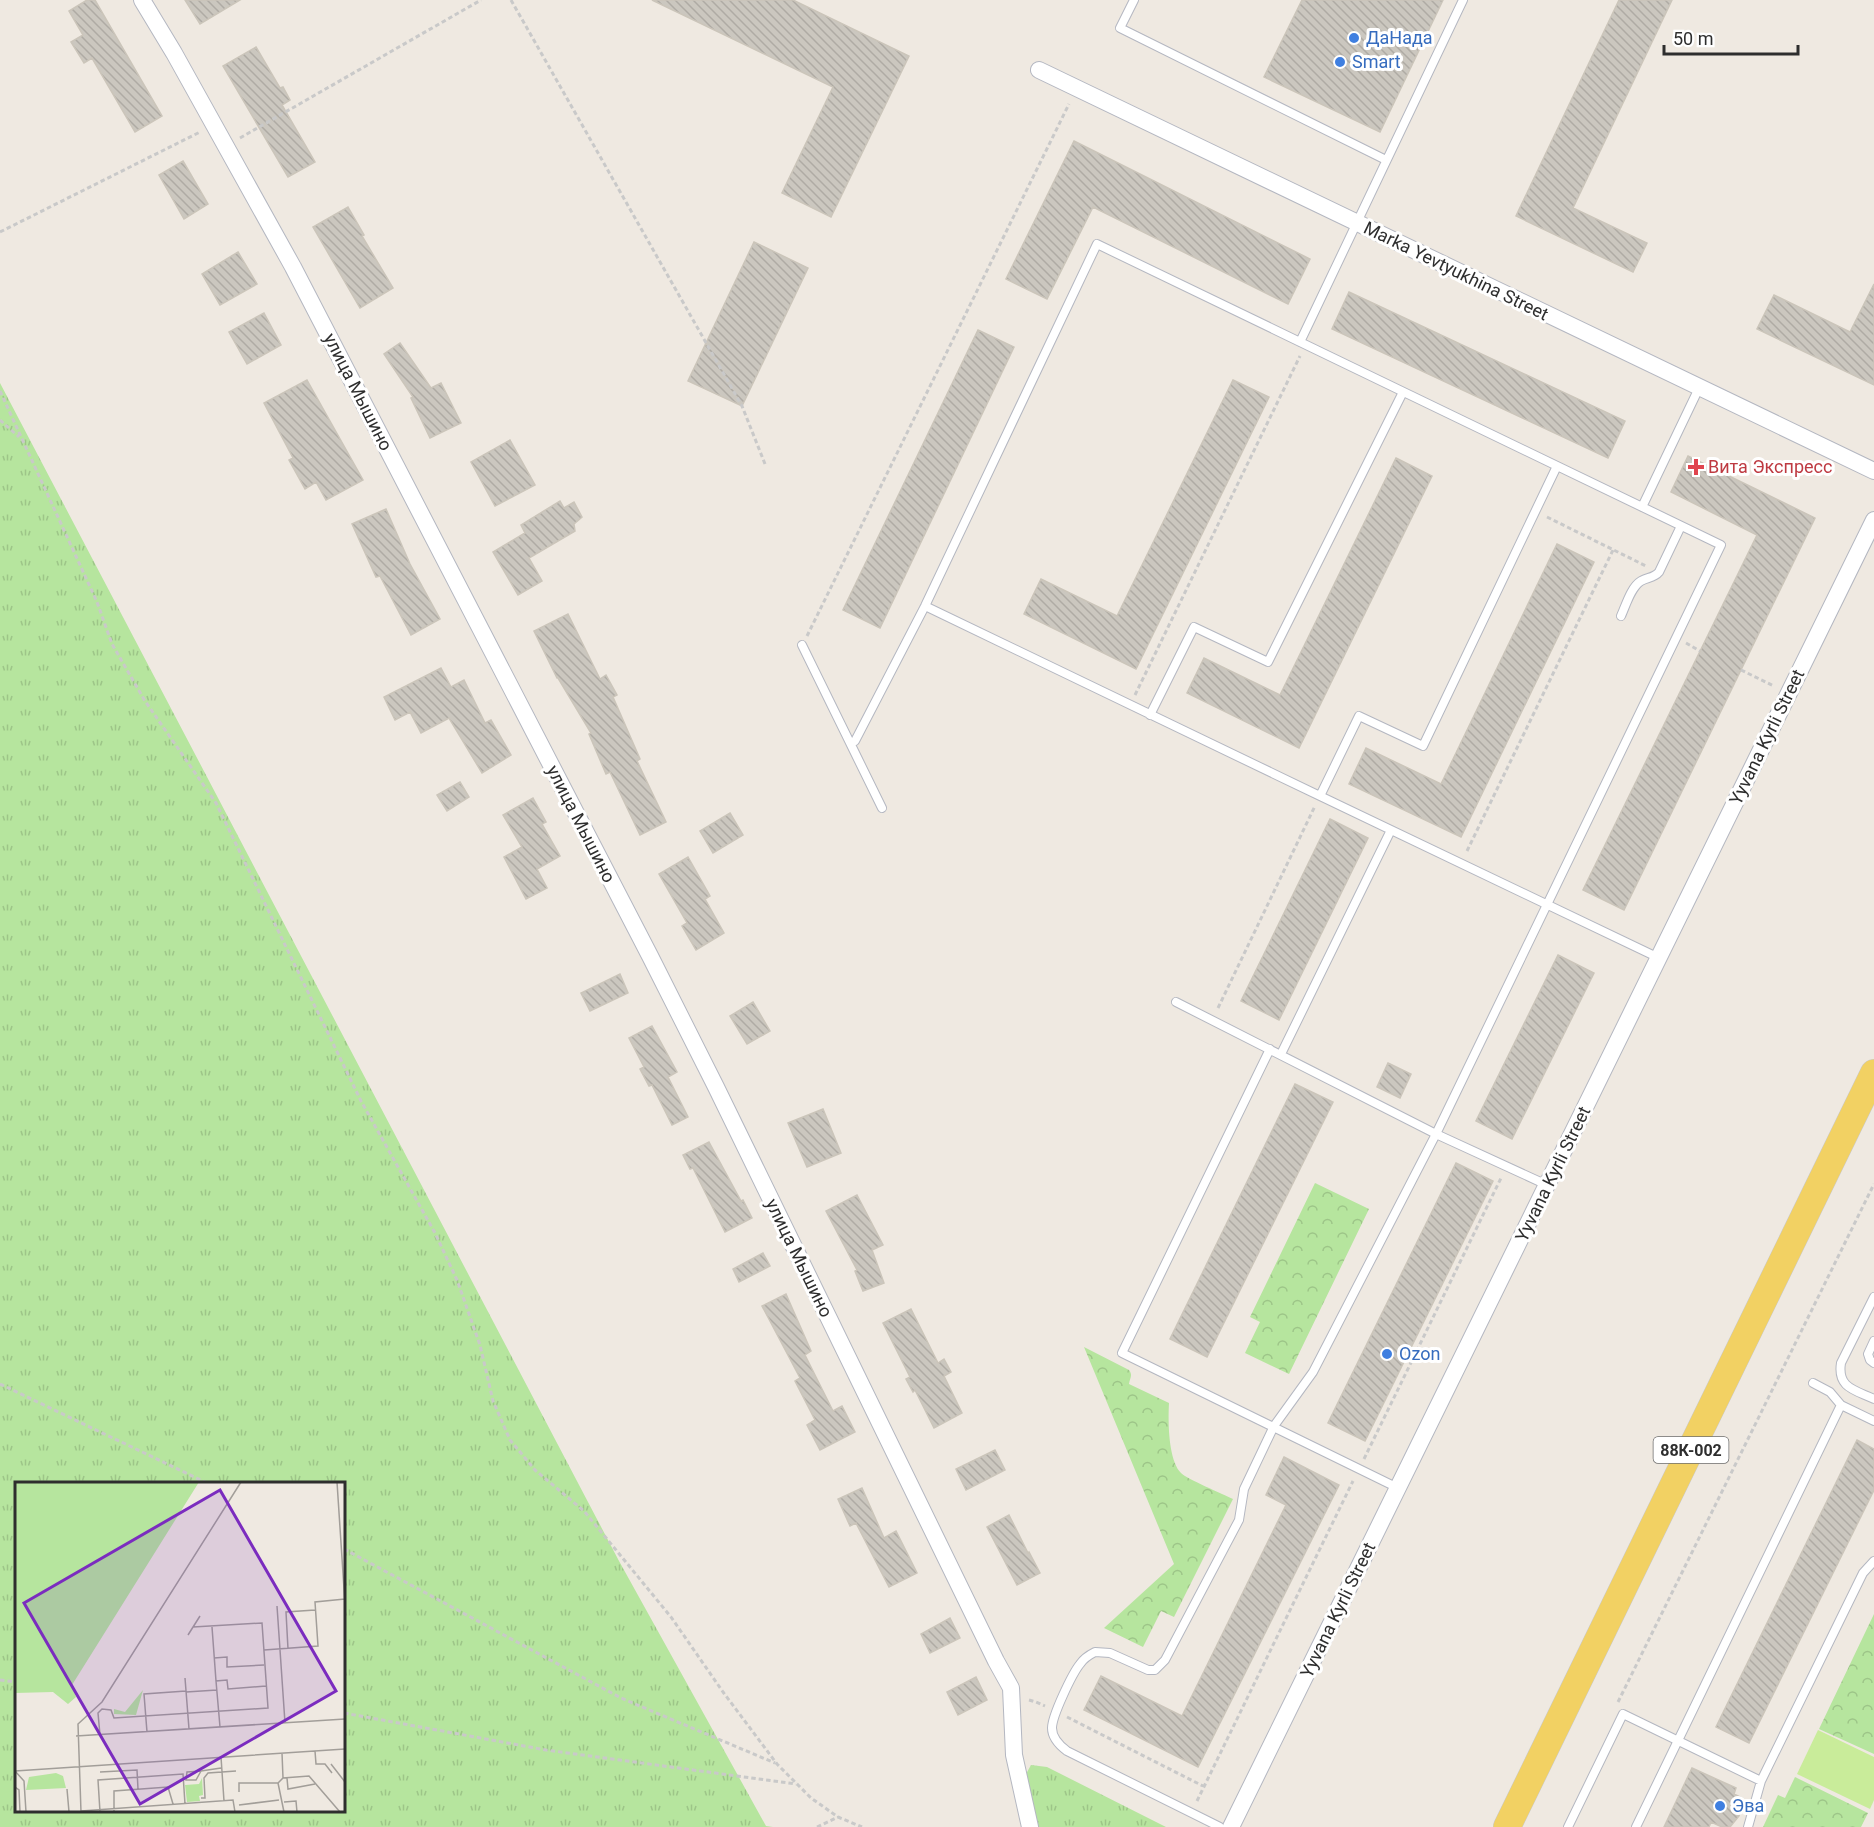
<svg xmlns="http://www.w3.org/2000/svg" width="1874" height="1827" font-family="Roboto,sans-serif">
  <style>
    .grass { fill: url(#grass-tufts); fill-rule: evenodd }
    .forest { fill: url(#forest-crowns) }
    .pitch { fill: #c9ec9a }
    .building { fill: url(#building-back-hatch); stroke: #cbc5ba; stroke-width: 1.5 }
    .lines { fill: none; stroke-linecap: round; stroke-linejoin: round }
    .service-casing { stroke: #b4b7c1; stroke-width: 10 }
    .minor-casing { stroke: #b4b7c1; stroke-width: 18 }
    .primary-casing { stroke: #c9c9c9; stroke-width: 28 }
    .path { stroke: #c9c9c9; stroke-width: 3; stroke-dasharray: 4.5 3; stroke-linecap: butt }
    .service { stroke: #fff; stroke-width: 8 }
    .minor { stroke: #fff; stroke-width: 16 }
    .primary { stroke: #f2d163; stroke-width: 27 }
    .shop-dot { fill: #3f7fe0; stroke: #fff; stroke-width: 2 }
    .health-dot { fill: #e0444e; stroke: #fff; stroke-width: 2 }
    .labels { text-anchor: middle; stroke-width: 6; stroke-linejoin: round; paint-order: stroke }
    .shield { fill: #fff; stroke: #6d6d6d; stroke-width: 1.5 }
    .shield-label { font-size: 16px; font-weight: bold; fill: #2e2e2e }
    .shop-label { font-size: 18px; fill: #366cbe; stroke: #fff; text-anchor: start }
    .street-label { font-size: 18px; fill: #2e2e2e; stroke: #fff }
    .health-label { font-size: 18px; fill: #be3a42; stroke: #fff; text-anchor: start }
    .inset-road { fill: none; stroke: #a29e99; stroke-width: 1.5 }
    .view { fill: #7b2cbf; fill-opacity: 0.15; stroke: #7b2cbf; stroke-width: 3 }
    .inset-edge { fill: none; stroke: #2e2e2e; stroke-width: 3 }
  </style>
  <defs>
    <pattern id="grass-tufts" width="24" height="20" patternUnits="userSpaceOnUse" patternTransform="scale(1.5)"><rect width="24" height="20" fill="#b6e59e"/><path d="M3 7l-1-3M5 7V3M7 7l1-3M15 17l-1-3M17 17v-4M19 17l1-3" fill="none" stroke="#9dc588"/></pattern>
    <pattern id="forest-crowns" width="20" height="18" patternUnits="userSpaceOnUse" patternTransform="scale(1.5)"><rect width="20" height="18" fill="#b6e59e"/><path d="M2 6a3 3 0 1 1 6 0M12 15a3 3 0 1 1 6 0" fill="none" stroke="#9dc588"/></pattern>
    <pattern id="building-back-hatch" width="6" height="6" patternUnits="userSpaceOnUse" patternTransform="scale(1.5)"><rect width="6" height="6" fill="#cbc7bf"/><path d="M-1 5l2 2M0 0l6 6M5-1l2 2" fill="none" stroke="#afaba4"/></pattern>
  </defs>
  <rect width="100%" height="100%" fill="#efe9e1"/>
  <!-- grass -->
  <path class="grass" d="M0,383L619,1561L766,1826L773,1827H0ZM16,1484H344V1810H16Z
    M1031,1765L1047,1767L1166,1827H1038L1026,1774Z"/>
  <!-- forest -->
  <path class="forest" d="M1315,1183L1369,1209L1289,1374L1245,1353L1260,1322L1250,1317Z
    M1084,1347L1129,1370C1133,1375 1130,1378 1129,1384L1169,1403C1168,1420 1168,1460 1181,1473C1187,1479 1223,1494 1233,1499L1174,1617L1161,1611L1143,1647L1104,1628L1174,1564Z
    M1874,1614V1754L1819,1729Z
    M1795,1777L1868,1813L1861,1827H1763L1778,1795L1785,1798Z"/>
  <!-- pitch -->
  <path class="pitch" d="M1818,1730L1874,1757V1800L1870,1809L1797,1774Z"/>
  <!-- building -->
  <path class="building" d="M87,0H95L162,116L135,132L92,58L84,63L71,42L83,35L69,11Z
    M185,0H240L200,24Z
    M652,0H793L909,56L831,217L782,193L833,87Z
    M1302,0H1443L1380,132L1264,77Z
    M1619,0H1672L1573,208L1647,243L1633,272L1516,216Z
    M256,47L280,88L283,87L290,100L282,105L315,162L288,177L223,66Z
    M1074,141L1310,259L1288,304L1093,207L1047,299L1006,279Z
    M183,161L208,204L184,219L159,175Z
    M348,207L364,235L362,236L393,288L360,308L313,227Z
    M754,242L808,268L742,406L688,381Z
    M238,252L257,284L220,305L202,274Z
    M1874,284V385L1757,329L1774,295L1850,332Z
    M1349,292L1625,421L1608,458L1332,329Z
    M264,313L281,345L247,364L229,332Z
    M978,330L1014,347L880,628L843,610Z
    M400,343L431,388L441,383L461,423L430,438L411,398L413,397L384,354Z
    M307,380L363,480L326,500L316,482L305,489L289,460L293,458L264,403Z
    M1233,380L1269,397L1136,669L1024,614L1041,579L1117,616Z
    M510,440L535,485L495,506L471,462Z
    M1688,456L1815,518L1624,910L1583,890L1757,535L1671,492Z
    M1396,458L1432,476L1299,748L1187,693L1204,658L1280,695Z
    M560,501L564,508L574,502L582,517L574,524L575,531L529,558L542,581L518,595L493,552L525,533L521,525Z
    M386,509L410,564L440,619L411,635L380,576L376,577L352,524Z
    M1557,544L1594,562L1461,837L1349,784L1366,748L1441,784Z
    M568,614L600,679L606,675L617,695L613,697L640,759L637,761L666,822L640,835L610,772L606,774L589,734L591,733L558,678H557L534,631Z
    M441,668L451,687L464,680L485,723L491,720L511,755L482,773L449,718L421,733L410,712L395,720L384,697Z
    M460,782L469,797L447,811L437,795Z
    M533,798L546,822L542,824L560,856L537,869L547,888L526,899L504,857L522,847L503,815Z
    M730,813L743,835L713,853L700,831Z
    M1330,819L1368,838L1279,1020L1241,1001Z
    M688,857L710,896L705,899L724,933L696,950L682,926L687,923L659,874Z
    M1558,955L1594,973L1512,1139L1476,1121Z
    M620,974L628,993L590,1011L581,993Z
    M753,1002L770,1031L747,1044L730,1016Z
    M652,1026L677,1072L668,1077L688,1117L672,1125L652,1085L649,1086L640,1069L644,1067L629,1038Z
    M1388,1063L1411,1074L1400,1098L1377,1087Z
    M1295,1084L1333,1102L1207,1357L1170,1339Z
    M823,1109L841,1153L807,1167L788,1123Z
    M709,1142L741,1201L743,1200L752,1218L725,1232L693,1168L690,1169L683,1155Z
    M1456,1163L1493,1181L1365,1441L1328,1423Z
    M857,1195L883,1245L872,1250L884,1283L863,1291L855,1271L857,1270L826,1211Z
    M763,1253L770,1266L739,1282L733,1269Z
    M786,1294L811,1351L805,1355L833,1411L842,1406L855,1432L820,1450L807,1425L815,1420L795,1381L800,1378L762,1306Z
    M911,1309L938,1363L944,1359L951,1372L944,1376L962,1413L934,1428L915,1390L913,1392L906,1379L910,1377L883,1323Z
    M1857,1440L1874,1449V1490L1749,1743L1716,1727Z
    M995,1450L1005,1470L966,1490L956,1469Z
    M1284,1457L1339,1485L1198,1767L1084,1710L1101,1676L1182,1716L1286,1505L1266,1495Z
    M862,1488L884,1538L896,1531L917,1573L889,1587L856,1523L850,1526L838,1499Z
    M1009,1515L1028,1553L1029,1552L1040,1573L1017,1585L987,1527Z
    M950,1618L960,1638L930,1653L921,1634Z
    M976,1677L987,1700L958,1715L947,1692Z
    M1692,1768L1736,1788L1734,1794L1742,1798V1807L1739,1816L1730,1827H1722L1711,1822L1709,1827H1664Z"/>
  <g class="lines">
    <defs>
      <path id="service" d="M1134,0L1120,28L1386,160
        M1300,342L1463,0
        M1557,466L1423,746L1359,716L1320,796L1659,958
        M1642,507L1699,388
        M925,606L1320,796
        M1621,616C1626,605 1631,587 1641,581C1648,577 1654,578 1659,572L1681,526
        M802,645L882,808
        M1150,715L1194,627L1268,662L1403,392
        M855,741L925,606L1097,244L1721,545L1436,1134L1313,1372L1274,1426L1244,1489L1239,1520L1165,1660L1155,1670H1148L1110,1653L1095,1652C1089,1655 1084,1658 1080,1664C1072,1674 1052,1716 1052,1728C1052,1738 1059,1745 1067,1751L1220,1827
        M1176,1002L1436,1134L1547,1185
        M1270,1049L1122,1353L1398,1488
        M1281,1054L1391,830
        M1874,1297L1841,1363C1837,1388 1855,1390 1874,1399
        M1874,1341L1868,1354L1870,1360L1874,1363
        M1813,1383L1830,1392L1841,1405
        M1568,1827L1623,1714L1761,1781
        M1636,1827L1841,1405L1874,1421
        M1748,1827L1761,1781L1863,1573L1874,1561"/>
      <path id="minor" d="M142,0L174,53L293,267L650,956L716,1087L996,1661L1011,1688L1014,1755L1030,1827
        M1039,70L1874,471
        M1231,1827L1874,520"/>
      <path id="primary" d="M1507,1827L1874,1073"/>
    </defs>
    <!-- service casing -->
    <use href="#service" class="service-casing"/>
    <!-- minor casing -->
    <use href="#minor" class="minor-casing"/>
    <!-- primary casing -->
    <use href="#primary" class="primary-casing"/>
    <!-- path -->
    <path class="path" d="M511,0L742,406L765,464
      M240,138L481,0
      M0,232L200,132
      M0,391L97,602L112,644L145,701L216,803L361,1101L435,1233L457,1280L480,1345L493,1401L510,1440L535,1470L584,1511L671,1617L723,1692L777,1764L811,1798L838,1817L862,1827
      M0,420L19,437
      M1547,517L1646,566
      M807,636L1069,104
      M1686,643L1700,651
      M1741,670L1774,686
      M1135,695L1300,356
      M1467,851L1613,550
      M1218,1008L1315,806
      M0,1384L209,1484
      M1364,1459L1502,1176
      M344,1549L621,1698L775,1763
      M0,1680L16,1682
      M1029,1700L1036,1702L1045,1706
      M1618,1702L1874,1184
      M344,1713L546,1750L796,1784
      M1067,1717L1203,1786
      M1197,1801L1353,1481
      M817,1827L838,1817"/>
    <!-- service -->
    <use href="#service" class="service"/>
    <!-- minor -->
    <use href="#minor" class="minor"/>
    <!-- primary -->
    <use href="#primary" class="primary"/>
  </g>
  <!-- markers -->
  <g class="shop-dot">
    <circle cx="1354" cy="38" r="6"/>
    <circle cx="1340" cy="62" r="6"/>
    <circle cx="1387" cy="1354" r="6"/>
    <circle cx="1720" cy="1806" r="6"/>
  </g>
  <path class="health-dot" d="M1693 458h6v6h6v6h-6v6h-6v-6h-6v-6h6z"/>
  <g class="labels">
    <!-- shield labels -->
    <rect class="shield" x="1653.5" y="1437" width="75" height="26" rx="4.5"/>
    <g class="shield-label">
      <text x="1691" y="1456">88К-002</text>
    </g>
    <!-- shop labels -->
    <g class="shop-label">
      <text x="1366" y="44">ДаНада</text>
      <text x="1352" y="68">Smart</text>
      <text x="1399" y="1360">Ozon</text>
      <text x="1732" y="1812">Эва</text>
    </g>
    <!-- street labels -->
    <g class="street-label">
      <text transform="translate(1456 271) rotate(26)" y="6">Marka Yevtyukhina Street</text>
      <text transform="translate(358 392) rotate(63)" y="6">улица Мышино</text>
      <text transform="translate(1767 737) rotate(-64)" y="6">Yyvana Kyrli Street</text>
      <text transform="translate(581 824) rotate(63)" y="6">улица Мышино</text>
      <text transform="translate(1553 1174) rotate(-64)" y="6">Yyvana Kyrli Street</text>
      <text transform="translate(799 1258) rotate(64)" y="6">улица Мышино</text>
      <text transform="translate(1338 1610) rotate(-64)" y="6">Yyvana Kyrli Street</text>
    </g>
    <!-- health labels -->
    <g class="health-label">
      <text x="1708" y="473">Вита Экспресс</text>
    </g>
  </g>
  <!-- overview -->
  <g transform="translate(15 1482)">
    <rect width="330" height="330" fill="#efe9e1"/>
    <path d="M0,0H184L57,203L61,215L53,222L38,210L0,211ZM41,291L48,294L51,306L11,308L14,295ZM187,296L188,313L184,314L185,319L172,320L170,303L184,302Z" fill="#b6e59e"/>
    <path d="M128,208L121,233L99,232V227L110,230Z" fill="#b6e59e"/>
    <path class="inset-road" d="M322,0L330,122M262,124L270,241M197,145L201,199M173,153L185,134M273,167L271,130L300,128M249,168L303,164L300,120L330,117M199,176L212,175V185L249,183M170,196L174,247M171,210L202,208M205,245L201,199L212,198L213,207L251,204M132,250L129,212L171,209M85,253L83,231L87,227L96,228L99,236L253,226L247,141L178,145M61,254L330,237M300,269L301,282H310L317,291M267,271L268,296M206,275L209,319M316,282L330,300M0,289L9,299L11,330M0,289L330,267M186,289L181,298H171L172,290ZM186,289L206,286M85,290L122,288L123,307M272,296L273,307L300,302M263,301L269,330M0,305L4,308L5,330M52,307L54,330M224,310V301H263L268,296L294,294L325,330M186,316H190L189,296L193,291L221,289M269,320L281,319L282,330M224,323L264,318M66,329L218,318L220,330M66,330L63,242L87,220L226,0M85,330L83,298L168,292L170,322M99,330V309L153,305L158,322"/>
    <path class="view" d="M205,8L321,209L125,322L9,121Z"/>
    <rect width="330" height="330" class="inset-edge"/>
  </g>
  <!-- scale -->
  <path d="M1664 45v9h134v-9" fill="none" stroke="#2e2e2e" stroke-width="3"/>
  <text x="1673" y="45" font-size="18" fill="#2e2e2e" stroke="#ffffff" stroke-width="4.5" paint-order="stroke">50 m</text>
</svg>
